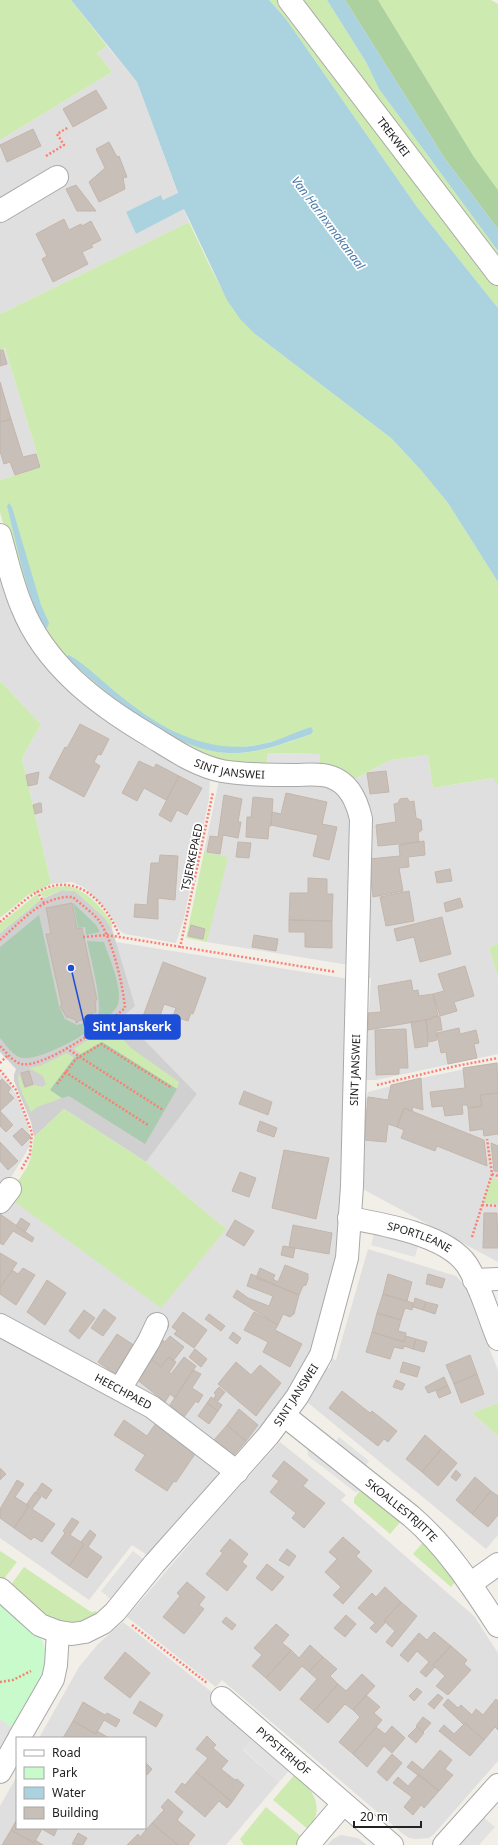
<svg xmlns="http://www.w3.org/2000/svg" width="498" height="1845" font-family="'Noto Sans',sans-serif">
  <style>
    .residential { fill: #e0dfdf }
    .religious { fill: #d0d0d0 }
    .grass { fill: #cdebb0; fill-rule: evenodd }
    .forest { fill: #add19e }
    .cemetery { fill: #aacbaf }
    .park { fill: #c8facc }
    .parking { fill: #e2e2e2 }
    .water { fill: #aad3df }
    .building { fill: #c7bfb8; stroke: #c4b6ab }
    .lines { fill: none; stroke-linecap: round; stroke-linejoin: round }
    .minor-casing { stroke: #a9a9a9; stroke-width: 24 }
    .path { stroke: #fa8072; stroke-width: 2.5; stroke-dasharray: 2 2; stroke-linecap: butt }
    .minor { stroke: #fff; stroke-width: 22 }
    .labels { text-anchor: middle; stroke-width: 3.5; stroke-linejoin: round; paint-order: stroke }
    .street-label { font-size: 11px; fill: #222; stroke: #fff }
    .water-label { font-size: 12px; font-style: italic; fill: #4a7aab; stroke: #fff }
    .leader { fill: none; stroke: #1d4ed8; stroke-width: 1.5 }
    .callout-dot { fill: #1d4ed8; stroke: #fff; stroke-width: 1.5 }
    .callout { fill: #1d4ed8; stroke: #1d4ed8; stroke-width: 1.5 }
    .callout-label { font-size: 12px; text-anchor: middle; font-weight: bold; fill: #fff }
  </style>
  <rect width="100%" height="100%" fill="#f2efe9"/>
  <!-- residential -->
  <path class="residential" d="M107,46L137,82L178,194L163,200L162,196L126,212L136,234L184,209L189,222L0,314V220L3,199L0,198V140L112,72L97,53Z
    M5,348L41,467L0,480V350Z
    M0,568L210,778L209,799L184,918L176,943L125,934L121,932L106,909L85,888L72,882L51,884L22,758L41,724L0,681Z
    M428,755L433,788L495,778L498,788V944L489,947L498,978V1054L376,1080H367L364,1079V1030L368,1029L371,978H366L350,783L352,776L355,779L390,760Z
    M219,780L319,785L332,788L344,798L351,817L349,965L207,942L216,901L204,852Z
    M116,942L349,979L341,1235L319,1336L290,1393L235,1463L119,1379L0,1319V1208L8,1197L226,1229L146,1162L197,1094L122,1017Z
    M498,1062V1262L357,1186L363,1110L368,1092L422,1078Z
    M0,1074L9,1083L17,1096L28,1125L31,1139L29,1147L24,1156L0,1195Z
    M368,1249L456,1276L464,1285L498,1370V1403L472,1413L498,1436V1535L486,1549L307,1402L326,1367L329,1368L333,1359L336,1360Z
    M0,1331L119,1394L221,1472L147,1555L132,1545L89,1600L0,1538Z
    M280,1442L346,1495L341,1500L474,1616L498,1653V1761L434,1834L429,1838L416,1839L409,1838L402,1833L222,1680L216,1687L127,1617L215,1514Z
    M123,1622L213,1693L209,1699L254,1737L243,1750L279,1782L226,1845H0V1806L17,1776V1828H145V1738H39L79,1667L98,1644Z
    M341,1835L358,1838L367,1845H327L333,1839Z"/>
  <!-- religious -->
  <path class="religious" d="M62,890L75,891L105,918L112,929L135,1006L122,1017L197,1094L146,1162L64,1109L34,1137L31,1122L14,1081V1075L16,1069L0,1052V933L40,900Z"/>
  <!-- grass -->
  <path class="grass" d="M0,0H71L107,46L97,53L112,72L0,140Z
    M269,0H283L498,283V308L417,207L286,19Z
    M294,0H327L366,62L379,89L498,251V267Z
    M378,0H491L498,4V190L474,157Z
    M189,222C208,261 224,303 255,334L391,438L420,469L448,503L498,582V788L494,778L433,788L428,755L390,760L355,779L352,776L320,770V754L268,753L267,764H216L150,731L57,656L20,586L0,512V480L41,467L5,348L0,350V314ZM72,656C113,693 179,752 238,747C254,746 271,743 286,737C294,734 302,730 311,727V734C285,744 258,754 228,753C178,752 108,695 72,662Z
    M0,681L41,724L22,758L51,884L28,895L0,918Z
    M204,852L228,857L207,942L186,938Z
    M67,886C87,890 101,907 112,923V929L105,918L75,891L62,890L43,898L40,892L55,887Z
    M37,894L40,900L0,933V924Z
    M498,944V978L489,947Z
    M118,1020L121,1037L131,1048L179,1082L177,1089L102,1042L81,1054L74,1049Z
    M67,1053L74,1058L50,1090L62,1098L37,1107L31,1112C27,1103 15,1082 19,1073L24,1088L35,1085L42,1087L46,1084L43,1076L29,1068L40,1066Z
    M64,1109L146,1162L226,1229L161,1308L8,1197L27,1167L31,1157L34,1137Z
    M492,1178L498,1180V1204L484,1203Z
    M498,1403V1436L472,1413Z
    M368,1491L403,1519L390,1534L354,1503V1498L359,1492Z
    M425,1540L457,1580L451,1587L413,1554Z
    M0,1551L17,1562L3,1580L0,1577Z
    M24,1567L91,1612H94L95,1611L102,1615C95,1618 88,1622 82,1623C53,1631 29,1603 10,1586Z
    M295,1774C314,1792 325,1805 309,1830L273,1800Z
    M266,1807L303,1838L296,1845H244L240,1839Z"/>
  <!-- forest -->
  <path class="forest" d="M345,0H378L474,157L498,190V229L445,159Z"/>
  <!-- cemetery -->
  <path class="cemetery" d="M73,903L96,925L100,932L86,935L85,927L78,928Z
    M39,915L59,1006L65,1019L77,1025C85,1023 93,1023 98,1014C103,1005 90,955 87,941L104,942C109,958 123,988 118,1004C112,1023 41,1062 22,1058C13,1056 6,1045 0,1038V947Z
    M102,1042L177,1089L145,1144L69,1096L62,1098L50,1090L74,1058Z"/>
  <!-- park -->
  <path class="park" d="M0,1603C12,1613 31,1626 40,1638C59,1664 26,1704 13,1728L0,1719Z"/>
  <!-- parking -->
  <path class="parking" d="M268,753L320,754V770H267Z
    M375,1231L419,1243L415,1257L371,1245Z
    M339,1437L369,1461L364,1467L334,1444Z
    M307,1444L368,1491L355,1492L324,1468L308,1456Z
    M133,1551L146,1561L114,1602L101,1591Z
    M0,1719L13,1728L0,1750Z
    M254,1737L291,1769L279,1782L243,1749Z
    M482,1816L495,1827L479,1845H456Z"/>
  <!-- water -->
  <path class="water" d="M71,0H269L286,19L417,207L498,308V582L448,503L420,469L391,438L255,334L240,319L227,300L184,209L136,234L126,212L161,195L163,200L178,193L137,82Z
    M327,0H345L445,159L498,229V251L379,89L366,62Z
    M9,503L12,507L41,605L49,623L47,628L44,627C25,592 17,545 7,506Z
    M68,655C78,658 108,686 118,694C163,731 212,758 271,742C285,738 297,731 311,727L313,731L311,734C285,743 258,754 229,753C175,752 110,697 72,662L67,657Z"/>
  <!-- building -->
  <path class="building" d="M96,90L107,108L73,127L63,109Z
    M33,129L41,146L7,162L0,145Z
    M109,142L117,157L119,156L127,177L123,178L125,189L99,202L89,182L105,168L96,149Z
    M76,185L96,211H77L66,189Z
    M64,219L69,230L81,224L82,226L91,221L101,240L91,245L93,247L82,252L88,264L53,282L42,259L47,256L36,234Z
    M0,350H3L7,364L0,366Z
    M0,382L11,419L0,422Z
    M11,419L23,457L36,454L40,467L15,475L10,462L4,464L0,451V422Z
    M80,724L109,739L101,755L98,754L94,762L100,766L84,797L49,778L65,747L67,748Z
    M139,761L154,768L156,764L179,776L166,800L144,788L137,801L122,793Z
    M386,771L389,792L370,794L367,773Z
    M39,772L37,784L28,786L26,775Z
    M179,776L202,788L187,815L177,810L171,822L159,815Z
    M286,793L327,802L322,824L337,827L329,860L313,856L318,835L271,825L272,812L281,814Z
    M224,795L242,799L238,822H241L238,838L223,835L220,854L207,852L210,836L218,837Z
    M253,797L273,799L271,826H269L268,839L246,837L247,817H251Z
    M407,798L410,802L414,801L416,818L421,820L422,830L418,833L419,842L378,846L376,825L396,822L394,804L398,803L400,799Z
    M39,803H41L42,812L35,814L33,805Z
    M424,841L425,855L408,857L409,867L399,868L403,891L373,897L369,859L400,856L399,845Z
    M238,842L251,843L249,858L236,857Z
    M160,855L178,856L175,900L158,898V919L134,917L135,904L147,905L151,863H159Z
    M450,869L452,881L437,883L435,872Z
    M308,878L327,879V894H333L332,921L289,920L290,893H308Z
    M409,891L414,921L386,926L380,897Z
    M460,898L463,907L446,912L444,903Z
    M72,903L77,929L82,928L97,1000H95L96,1013L94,1012L87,1018V1021L86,1019L78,1021L77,1023H76V1020L68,1017L67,1018L60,1006H62L46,934H51L46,908Z
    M442,917L451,954L420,962L414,937L397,941L394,929Z
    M289,920L332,921V948L305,947V932H289Z
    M191,925L205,929L203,939L188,936Z
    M254,935L278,939L276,951L252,947Z
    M163,962L206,978L193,1014L191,1013L188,1021L173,1016L176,1008L164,1004L157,1025L142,1019Z
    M465,966L474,996L454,1002L457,1011L440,1016L433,994L444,991L438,974Z
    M411,980L413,991L418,990L419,996L433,994L438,1016L431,1017V1019L368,1030V1013L381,1012L378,986Z
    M438,1016L440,1017L442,1030L436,1031L437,1040L429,1042L426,1020Z
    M426,1020L428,1046L415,1048L411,1022Z
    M459,1028L460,1034L476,1030L479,1043L474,1044L477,1058L448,1064L446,1052L441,1053L437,1033Z
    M406,1029L408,1068H399V1074L376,1075L375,1030Z
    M497,1063L498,1093L480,1095L482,1106L468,1108L467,1105H462L463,1114L445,1116L443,1106L432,1107L430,1092L465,1088L463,1068Z
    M29,1071L33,1084L25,1087L21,1073Z
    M421,1078L423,1110L413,1107L412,1111L404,1108L397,1127L388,1124L386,1142L364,1140L368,1097L388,1100L391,1085Z
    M2,1079L11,1088L8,1092L14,1098L0,1111V1081Z
    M244,1091L272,1102L268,1115L239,1104Z
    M498,1093V1134L484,1136L483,1129L470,1131L468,1108L482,1106L480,1095Z
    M404,1108L484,1140L487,1166L437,1146L435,1151L401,1138L404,1130L397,1127Z
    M0,1111L13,1125L6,1132L0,1126Z
    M260,1121L277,1128L274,1137L257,1131Z
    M22,1128L31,1137L22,1146L13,1136Z
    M0,1142L18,1161L8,1170L0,1161Z
    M491,1143L498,1146V1172L494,1171Z
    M284,1150L329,1158L316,1219L272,1208Z
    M240,1172L256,1178L249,1197L232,1191Z
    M484,1213H497L498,1248H483Z
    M0,1214L34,1238L32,1242L13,1231L3,1245L0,1243Z
    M21,1218L30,1224L25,1232L16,1226Z
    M235,1220L254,1231L244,1246L226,1235Z
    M293,1225L332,1233L329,1254L289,1247Z
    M283,1246L295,1248L293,1258L281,1255Z
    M0,1253L17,1263L0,1288Z
    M285,1265L308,1274V1279L306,1285L303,1286L299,1295L256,1278L260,1268L275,1275L273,1279L278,1282Z
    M23,1268L35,1275L16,1305L0,1294V1288L12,1270L18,1274Z
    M251,1274L299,1295L294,1314L290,1317L283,1314L278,1325L233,1297L237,1290L248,1298L269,1306L273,1296L247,1286Z
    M388,1274L412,1282L407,1301L383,1294Z
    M428,1274L445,1279L442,1288L426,1284Z
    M47,1280L66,1293L45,1325L27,1312Z
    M383,1294L413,1303L412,1310L405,1308L401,1320L377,1313Z
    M415,1298L426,1302L423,1310L413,1307Z
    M426,1302L438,1305L435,1314L423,1310Z
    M104,1309L116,1318L103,1336L91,1328Z
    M84,1310L95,1318L79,1339L69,1331Z
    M183,1312L207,1330L194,1348L174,1334L177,1331L172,1327Z
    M254,1312L278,1325L275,1330L302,1344L290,1367L263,1352L268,1342L244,1330Z
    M377,1313L401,1320L398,1331L406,1333L404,1342L372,1332Z
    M209,1314L225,1326L221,1331L205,1319Z
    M233,1332L241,1338L237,1344L229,1338Z
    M372,1332L404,1342L406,1336L416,1339L413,1349L404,1346L403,1349L394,1347L390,1359L366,1352Z
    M117,1334L135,1346L115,1374L98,1362Z
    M170,1336L184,1347L173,1361L169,1357L161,1367L150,1358L163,1340L165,1342Z
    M416,1339L427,1342L424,1352L413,1349Z
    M195,1349L207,1359L201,1367L189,1357Z
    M470,1355L477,1374L454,1384L446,1365Z
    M169,1357L176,1362L169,1373L171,1374L184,1357L196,1366L175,1398L170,1394L165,1402L135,1378L150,1358L161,1367Z
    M236,1362L251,1375L260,1365L281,1383L256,1416L218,1384Z
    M403,1362L420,1367L417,1377L400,1372Z
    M193,1370L201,1374L192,1388L203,1395L198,1403L196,1401L184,1417L170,1405Z
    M477,1374L484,1394L461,1403L454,1384Z
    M444,1377L448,1386L428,1393L425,1387Z
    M396,1380L405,1384L402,1390L393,1387Z
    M448,1386L451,1393L439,1398L436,1391Z
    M219,1387L225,1392L218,1401L214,1398L216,1395L214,1393Z
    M342,1391L370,1413L372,1411L397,1431L388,1442L384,1439L378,1446L329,1408Z
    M211,1397L222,1405L218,1411L207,1403Z
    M207,1403L218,1411L209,1424L198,1416Z
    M239,1409L258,1425L246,1441L227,1425Z
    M124,1420L147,1436L156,1423L197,1451L176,1482L174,1481L167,1491L135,1470L145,1455L114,1435Z
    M227,1425L246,1441L233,1456L214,1440Z
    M425,1435L441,1449L422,1472L406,1459Z
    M441,1449L457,1463L438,1486L422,1472Z
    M284,1461L308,1480L303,1486L325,1503L304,1528L292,1518L296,1513L270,1492L279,1481L272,1476Z
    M0,1468L6,1474L0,1480Z
    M456,1470L461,1475L456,1481L451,1477Z
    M475,1477L491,1491L472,1514L456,1500Z
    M17,1480L24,1484L15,1497L29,1506L14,1528L0,1518V1509Z
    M42,1483L52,1490L46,1499L36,1492Z
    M491,1491L498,1496V1515L488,1527L472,1514Z
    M35,1492L41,1497L32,1509L55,1524L42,1542L34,1537L31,1540L14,1528L29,1506L26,1505Z
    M72,1518L79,1522L70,1535L84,1544L69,1566L51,1553L65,1533L63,1531Z
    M90,1530L96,1535L88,1547L102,1557L87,1578L69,1566L84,1544L81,1542Z
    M343,1537L360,1552L356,1556L372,1571L343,1604L333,1595L341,1587L325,1572L337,1559L329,1552Z
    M230,1539L248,1554L242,1562L247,1566L227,1591L206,1574L223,1553L220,1551Z
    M287,1549L296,1556L289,1566L279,1560Z
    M267,1564L284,1577L272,1591L256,1578Z
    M187,1582L205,1597L199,1605L204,1609L184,1634L163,1617L180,1596L177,1593Z
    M385,1587L401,1602L384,1621L385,1623L376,1633L370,1628L375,1623L358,1608L372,1593L376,1597Z
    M401,1602L417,1616L392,1647L386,1642L395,1631L384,1621Z
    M346,1615L356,1624L345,1637L334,1628Z
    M226,1617L236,1625L232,1630L222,1622Z
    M276,1624L289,1635L282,1643L291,1650L266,1678L252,1666L262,1655L254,1648Z
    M434,1632L451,1646L433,1665L435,1667L426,1677L420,1672L429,1662L417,1651L408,1662L400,1655L419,1633L427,1640Z
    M310,1645L323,1657L309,1672L302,1666L280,1691L266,1678L291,1650L299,1658Z
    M451,1646L467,1660L464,1664L471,1670L448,1695L436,1686L445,1676L433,1665Z
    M125,1652L150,1673L130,1698L104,1678Z
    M323,1657L337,1669L330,1676L338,1684L314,1711L300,1699L317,1679L309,1672Z
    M362,1674L375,1686L353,1710L345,1704L328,1723L314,1711L338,1684L346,1691Z
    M417,1688L422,1692L414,1701L409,1696Z
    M438,1694L443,1698L434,1709L428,1704Z
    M366,1695L380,1707L374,1713L382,1720L353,1754L339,1742L360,1717L353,1710Z
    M448,1699L458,1708L461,1705L472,1715L476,1709L483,1715L496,1699L498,1701V1730L495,1727L484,1740L465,1723L463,1724L443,1705Z
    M140,1701L163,1715L156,1727L133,1713Z
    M83,1702L105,1715L107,1713L120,1720L116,1727L104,1720L96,1734L73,1721Z
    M423,1717L431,1723L423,1732L416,1726Z
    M73,1721L96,1734L97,1731L109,1738H63Z
    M465,1723L484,1740L470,1756L439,1731L444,1725L454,1734Z
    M392,1726L405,1738L392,1753L384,1746L367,1767L353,1754L376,1727L385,1734Z
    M417,1727L424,1733L416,1743L408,1736Z
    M207,1736L216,1745L213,1748L228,1761L221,1769L235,1780L237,1779L244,1785L232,1802L196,1772L208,1758L196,1749Z
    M440,1750L452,1760L445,1769L453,1775L439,1791L407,1767L412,1761L423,1770Z
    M392,1754L402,1763L387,1781L377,1772Z
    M145,1762L152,1769L147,1775L145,1772Z
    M196,1772L232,1802L227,1808L219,1801L205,1817L175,1792L182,1783L185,1785Z
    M419,1774L439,1791L424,1808L421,1805L413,1815L404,1807L412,1797L393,1783L398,1777L408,1786Z
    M168,1799L183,1812L177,1820L195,1835L188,1844L189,1845H178L152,1823L164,1810L161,1807Z
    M17,1819V1828L57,1829L54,1836L42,1829L34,1843L11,1830Z
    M152,1823L178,1845H127L138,1834L140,1837Z
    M11,1830L34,1843L35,1840L43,1845H2Z
    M78,1833L87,1838L83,1845L72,1844Z"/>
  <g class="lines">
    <defs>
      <g id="minor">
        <path id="s1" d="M289,0L498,274"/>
        <path d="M0,211L57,177"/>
        <path id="s2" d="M0,535C7,559 12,584 22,607C45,665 97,704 149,735C172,749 196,766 222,771C246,775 270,775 295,775C306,775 320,773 331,777C349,783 357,801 361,819L352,1186L347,1258L321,1355L297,1397L268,1436L154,1564L115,1612L103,1623L85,1632L72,1634L58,1632L40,1625L0,1589"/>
        <path d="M0,1202L10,1189"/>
        <path id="s3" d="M349,1218C383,1224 447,1235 467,1265C481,1287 488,1315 498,1339"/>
        <path d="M474,1280L498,1279"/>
        <path id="s4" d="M0,1325L152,1407L237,1472"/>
        <path d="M120,1389L149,1341L157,1324"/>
        <path id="s5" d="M285,1416L411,1516C447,1547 472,1586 498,1626"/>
        <path d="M470,1584L498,1564"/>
        <path id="s6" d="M222,1698L392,1845"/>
        <path d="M19,1738L53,1679L56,1665L58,1632"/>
        <path d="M0,1772L17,1742"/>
        <path d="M308,1845L343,1804"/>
        <path d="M444,1845L498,1785"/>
      </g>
    </defs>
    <!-- minor casing -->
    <use href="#minor" class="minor-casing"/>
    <!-- path -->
    <path class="path" d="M46,156L64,145L57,134L69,127
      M37,891L44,903
      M0,922C12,912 25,898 39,891C79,871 106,903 120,937
      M83,937L107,935L336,972
      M0,940C21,922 42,895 73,897C81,905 94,913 100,922C113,942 123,985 125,1008C108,1023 44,1069 21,1064C12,1061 6,1052 0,1046
      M180,948L213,792
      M66,1048L163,1110
      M0,1063L8,1055
      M0,1070L16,1090L32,1133L30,1154L21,1170
      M65,1072L148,1125
      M57,1084L76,1059L101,1044L172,1088
      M377,1085L456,1066L498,1058
      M492,1174L498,1176
      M482,1205L498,1206
      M472,1237L492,1174L487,1139
      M132,1625L207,1683
      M0,1682L13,1680L31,1671"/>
    <!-- minor -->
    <use href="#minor" class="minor"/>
  </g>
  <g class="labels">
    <!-- street labels -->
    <g class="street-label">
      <text dy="4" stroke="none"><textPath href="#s1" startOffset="172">TREKWEI</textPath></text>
      <text dy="4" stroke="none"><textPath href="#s2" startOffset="348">SINT JANSWEI</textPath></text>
      <text transform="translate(192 857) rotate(-78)" y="4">TSJERKEPAED</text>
      <text transform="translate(355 1070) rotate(-88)" y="4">SINT JANSWEI</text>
      <text dy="4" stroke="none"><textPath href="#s3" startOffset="73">SPORTLEANE</textPath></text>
      <text dy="4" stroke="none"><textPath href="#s4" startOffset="140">HEECHPAED</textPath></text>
      <text transform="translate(296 1395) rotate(-57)" y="4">SINT JANSWEI</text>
      <text dy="4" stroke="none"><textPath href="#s5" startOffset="150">SKOALLESTRJITTE</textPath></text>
      <text dy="4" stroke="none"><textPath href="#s6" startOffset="81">PYPSTERHÔF</textPath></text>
    </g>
    <!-- water labels -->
    <g class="water-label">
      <text transform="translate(328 223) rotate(53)" y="4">Van Harinxmakanaal</text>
    </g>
  </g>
  <!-- callouts -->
  <path class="leader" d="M71 968L85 1027"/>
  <circle class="callout-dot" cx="71" cy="968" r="4"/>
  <rect class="callout" x="85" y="1015" width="95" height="24" rx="4"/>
  <g class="callout-label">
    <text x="132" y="1031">Sint Janskerk</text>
  </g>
  <!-- legend -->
  <rect x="16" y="1737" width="130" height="92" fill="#ffffff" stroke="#a7a7a7"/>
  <rect x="24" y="1750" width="20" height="6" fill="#ffffff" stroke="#a7a7a7"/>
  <text x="52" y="1757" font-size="12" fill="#222222">Road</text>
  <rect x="24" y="1767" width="20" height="12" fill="#c8facc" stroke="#a7a7a7"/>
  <text x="52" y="1777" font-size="12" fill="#222222">Park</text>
  <rect x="24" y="1787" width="20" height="12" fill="#aad3df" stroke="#a7a7a7"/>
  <text x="52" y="1797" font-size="12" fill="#222222">Water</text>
  <rect x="24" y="1807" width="20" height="12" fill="#c7bfb8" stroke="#a7a7a7"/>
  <text x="52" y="1817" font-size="12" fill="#222222">Building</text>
  <!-- scale -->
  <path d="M354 1821v6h67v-6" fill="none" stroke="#222222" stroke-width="2"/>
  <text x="360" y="1821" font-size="12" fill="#222222" stroke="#ffffff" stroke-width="3" paint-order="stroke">20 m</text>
</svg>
